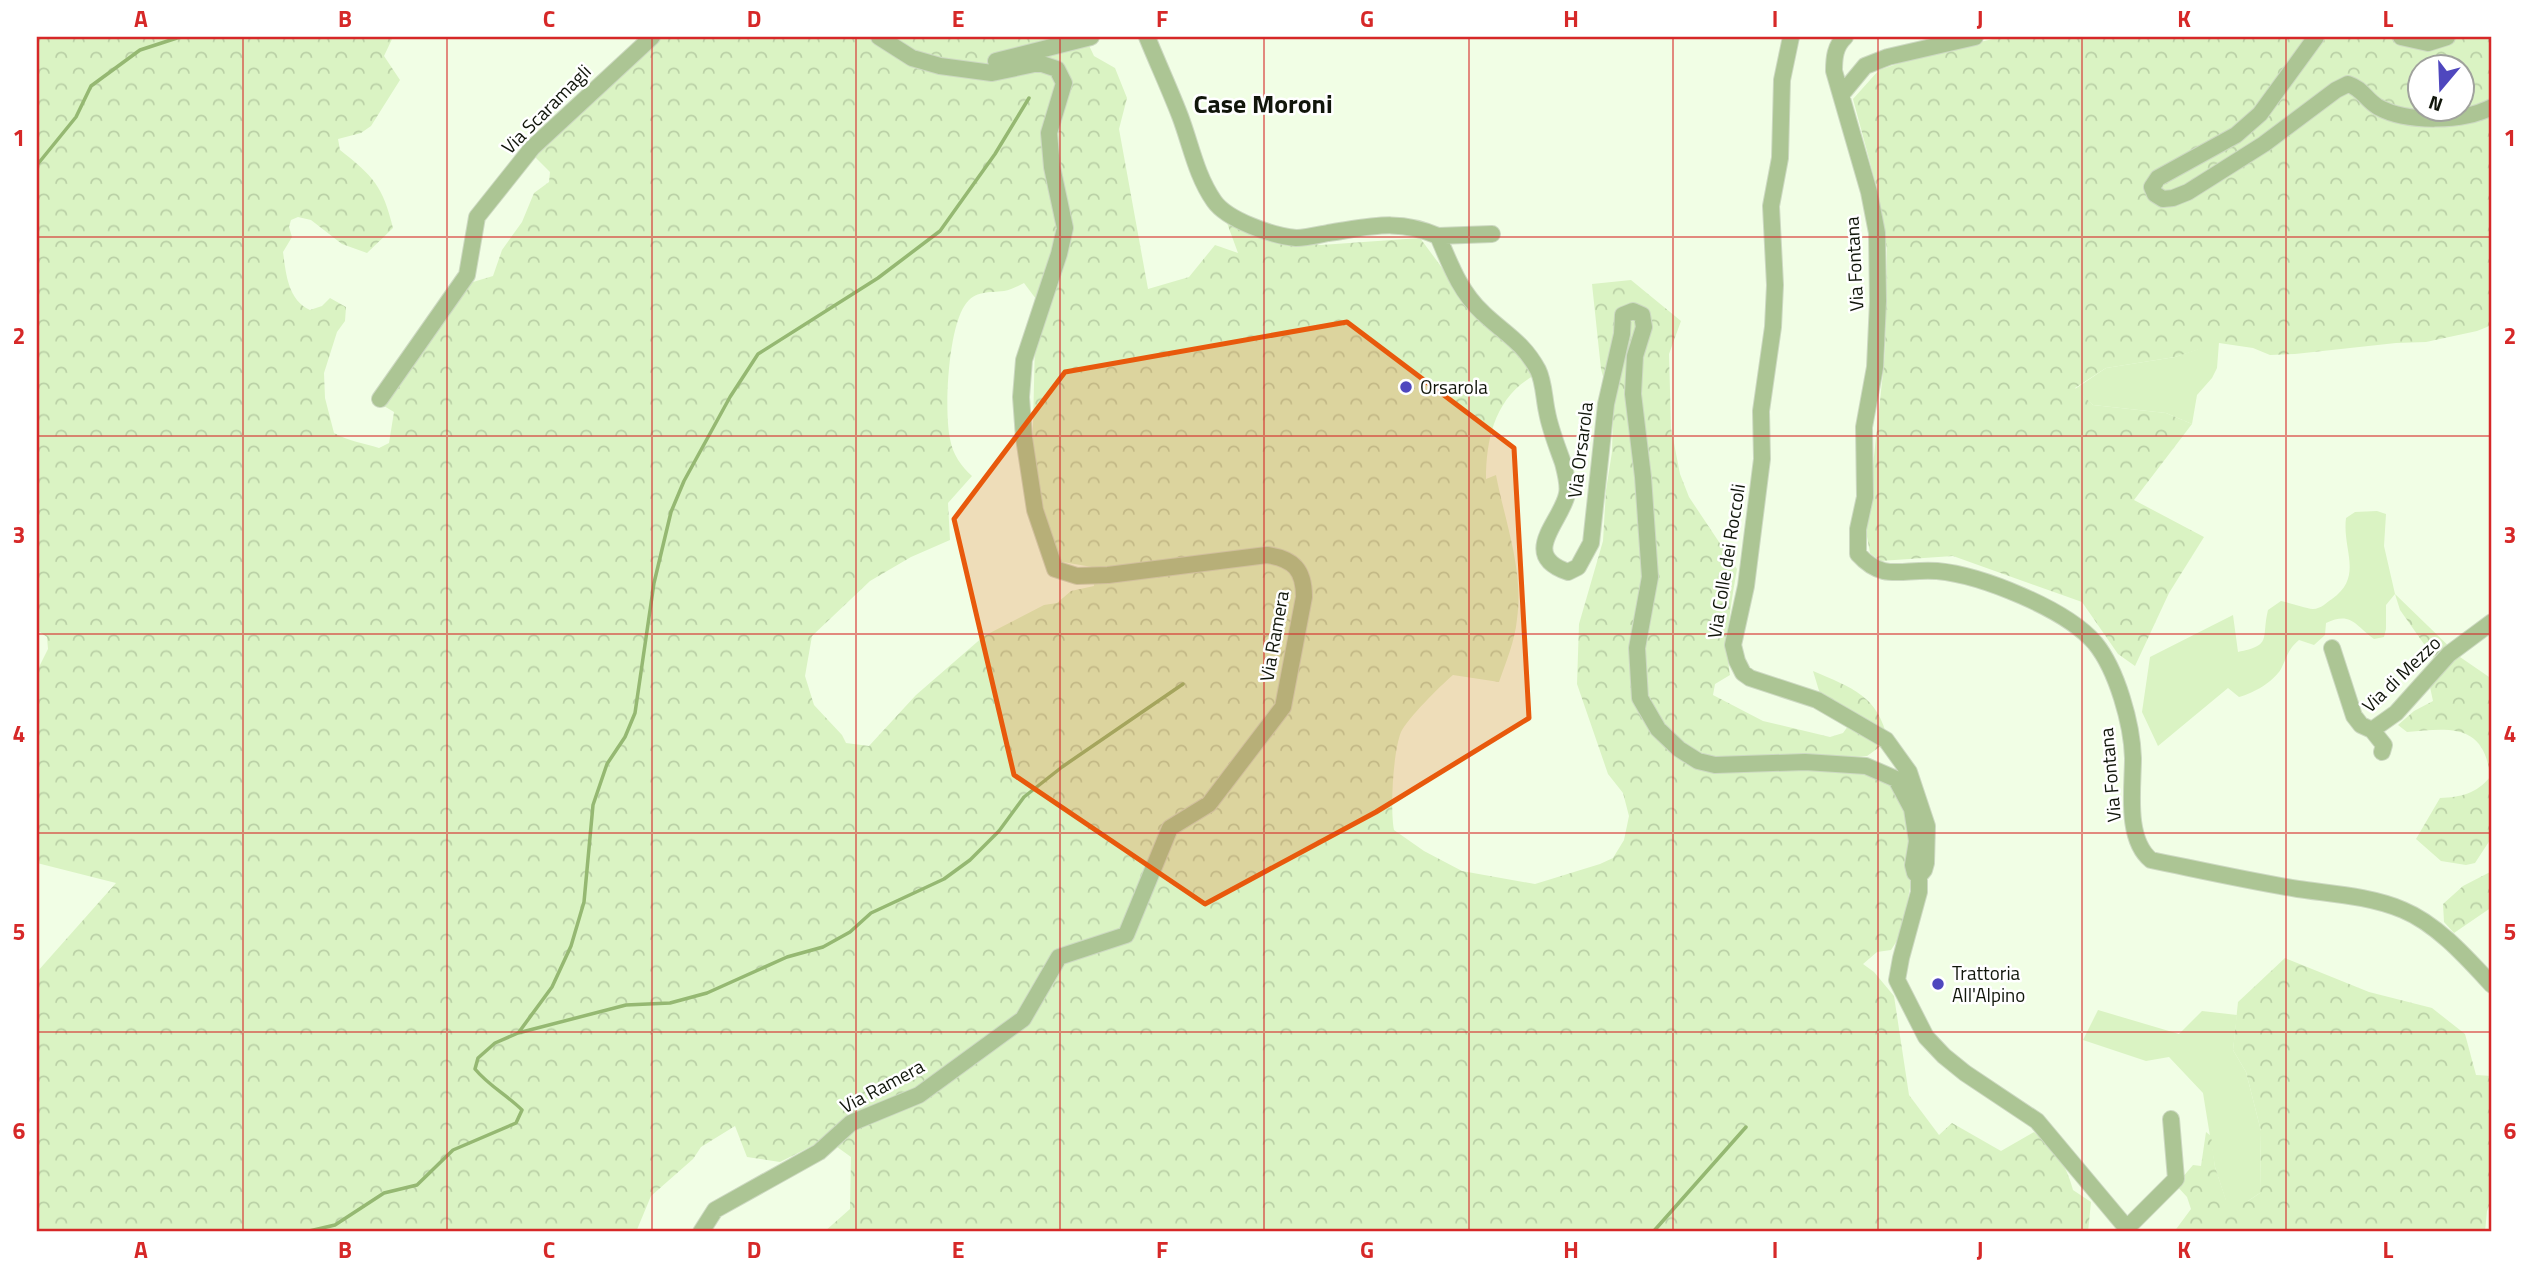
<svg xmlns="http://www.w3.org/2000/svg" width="2529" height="1269" font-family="'Titillium Web',sans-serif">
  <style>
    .green { fill: #daf3c3 }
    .forest { fill: url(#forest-crowns); fill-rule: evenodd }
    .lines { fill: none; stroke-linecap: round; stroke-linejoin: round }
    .stream { stroke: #95b872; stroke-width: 3.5 }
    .minor-casing { stroke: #cdd9c2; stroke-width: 18 }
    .minor { stroke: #acc594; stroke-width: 16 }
    .marked { fill: #e8590c; fill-opacity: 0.2; stroke: #e8590c; stroke-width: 5; stroke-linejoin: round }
    .grid { fill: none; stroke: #d62828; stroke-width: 2; stroke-opacity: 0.55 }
    .poi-dot { fill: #4f47be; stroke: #fff; stroke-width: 2.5 }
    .labels { text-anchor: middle; stroke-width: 5; stroke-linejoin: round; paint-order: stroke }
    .street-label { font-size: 19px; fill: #11160b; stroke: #fff }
    .poi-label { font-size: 19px; fill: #11160b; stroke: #fff; text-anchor: start }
    .district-label { font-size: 26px; font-weight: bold; fill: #11160b; stroke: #fff }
    .neatline { fill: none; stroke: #d62828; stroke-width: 2.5 }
    .grid-label { font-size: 23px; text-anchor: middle; font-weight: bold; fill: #d62828 }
  </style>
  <defs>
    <pattern id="forest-crowns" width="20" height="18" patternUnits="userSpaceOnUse" patternTransform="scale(1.75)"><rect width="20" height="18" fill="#daf3c3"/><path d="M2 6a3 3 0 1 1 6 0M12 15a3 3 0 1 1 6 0" fill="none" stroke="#bad0a6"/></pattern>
  </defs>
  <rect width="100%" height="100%" fill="#f1fee5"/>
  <!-- green -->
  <path class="green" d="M2219,342L2217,368L2212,378L2197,395L2192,424L2166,413L2093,405L2075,389L2106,368L2175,357Z
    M2377,511L2386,514L2384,546L2395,594L2386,605V629L2384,637L2374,639C2355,625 2351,611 2326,623L2325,635L2314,645L2299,640C2288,649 2287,657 2281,669C2273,682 2254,693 2239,697L2228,688L2158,746L2142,712L2150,657L2233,615L2238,652C2273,645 2261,639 2268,610L2281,601C2291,603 2305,608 2313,609C2321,609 2327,602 2332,599C2364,576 2342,550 2346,518L2355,512Z
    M2098,1010L2179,1034L2202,1011L2237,1015L2233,1050L2246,1072L2261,1131L2260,1193L2248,1201H2226L2215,1167L2203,1093L2169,1057L2146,1061L2083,1040Z"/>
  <!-- forest -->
  <path class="forest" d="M37,37H393L384,56L400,80L371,126L361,133L338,139L340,150C373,176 383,186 393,228L367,253L342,244L311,220L298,217L291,220L289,227L292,237L283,252C286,274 288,300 310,310L322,306L330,298L346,307L345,321L337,332L324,373L325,398L334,433C348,441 364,443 379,448L389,443L394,412L384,406L420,334L473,282L493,276L502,250L522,222L534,193L549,182L550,172L534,156L653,37H1085L1094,56L1115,68L1127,98L1119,129L1148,289L1189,277L1215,245L1238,253L1227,223L1241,230L1321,245L1420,238L1457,288L1535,364V375C1496,396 1486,437 1486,479L1496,475C1505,522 1524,571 1517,619C1515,641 1506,662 1499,682L1453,675C1440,686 1408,718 1401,732C1393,752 1390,809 1394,830L1424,851L1462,871L1535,884L1600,864L1613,858L1624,840L1629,816L1623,793L1608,774L1577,684L1579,624L1603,541L1606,490L1612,452L1613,414L1601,369L1592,284L1631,280L1681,321L1669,354L1671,428L1680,474L1689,497L1737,569C1731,604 1724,641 1730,675L1715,684L1713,695L1763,721L1830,737L1843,733L1851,722L1820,694L1813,671C1852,688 1878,695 1888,741L1867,756L1841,758L1889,778L1905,808L1914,865L1902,933L1891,950L1877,952L1863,964L1874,972L1894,996L1909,1095L1939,1135L1952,1123L2001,1151L2034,1132C2055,1150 2066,1163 2073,1190L2091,1202L2088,1232H824L850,1209L851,1157L826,1139L780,1162L747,1157L735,1126L701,1147L693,1159L651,1196L636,1232H37V972L116,883L37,863V671L48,649L47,637L37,630ZM1024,283L1036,299L1032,468L1057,561L1092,567L1094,586L1071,591L1057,603L1044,605L984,636L916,695L869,746L846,743L842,735L814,705L805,676L812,636L870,581L911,557L950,540L948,503L972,476C961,466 953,455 950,439C944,411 948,329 965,305C975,290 989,293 1004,291C1011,290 1018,286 1024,283Z
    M2001,37H2492V325L2477,331L2426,342L2396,343L2295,354L2270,355L2253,348L2219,343L2175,357L2106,368L2075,388L2093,405L2166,413L2192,424L2134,500L2204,537L2169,593L2135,666L2118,654L2082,602L1953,556L1880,561L1870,553L1866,531L1885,354L1887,249L1876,185L1853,99L1879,70L1918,57ZM2420,66H2462V108H2420Z
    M2395,594L2460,657L2492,679V837L2475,863L2466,865L2441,861L2416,839L2440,798C2461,797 2476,794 2490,777C2485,723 2450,728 2407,732L2398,725L2414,711L2433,701L2430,687L2443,671L2400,610Z
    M2492,871V907L2454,933L2444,922L2443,904L2463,886Z
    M2285,958L2369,992L2432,1008L2465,1034L2476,1075L2492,1076V1198L2487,1211L2485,1232H2174L2191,1209L2187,1197L2176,1185L2193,1165L2201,1166L2206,1132L2211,1136L2215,1167L2226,1200L2248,1201L2260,1193L2261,1131L2246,1072L2233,1050L2238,1002Z"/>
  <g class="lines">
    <!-- stream -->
    <path class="stream" d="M37,165L76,117L91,86L140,50L180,37
      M519,1032L552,987L571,946L584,902L593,805L607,764L625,737L635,713L654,583L671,512L684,481L730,397L758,354L878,278L940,231L995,154L1029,98
      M305,1232L335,1225L384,1193L417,1185L453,1150L516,1123L522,1110C507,1095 489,1086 475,1069L478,1058L495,1043L518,1033L626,1005L670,1003L707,993L787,957L823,947L850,932L871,913L944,879L970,860L999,831L1024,797L1062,767L1183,684
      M1653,1232L1746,1127"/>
    <defs>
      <path id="minor" d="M1147,37C1158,64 1170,90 1180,116C1191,145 1196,175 1214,201C1227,220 1273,236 1296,238C1306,238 1318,235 1328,233C1369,227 1398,218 1438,236C1450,264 1460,292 1483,313C1505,334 1523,342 1538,370C1544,382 1544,399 1547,412C1550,429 1557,446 1563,463C1565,471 1569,485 1567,494C1562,521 1518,555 1568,572L1578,567L1591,543L1606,404L1622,334L1623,315L1633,311L1642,315L1644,327L1635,356L1633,394L1643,477L1650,577L1637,648L1640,698L1658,729L1679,749L1698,761L1715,765L1805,762L1836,764L1866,766L1896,779L1912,809L1917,841L1913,865L1915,873L1919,876
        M1791,37L1782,80L1780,158L1771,206L1775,285L1773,327L1761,411L1762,459L1746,586L1733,645L1737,661L1743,673L1750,678L1817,700L1886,740L1909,772L1927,826L1926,863L1924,870L1919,876V892L1901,958L1897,980L1926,1037L1944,1056L1965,1073L2037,1121L2130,1232
        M1845,37C1835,46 1834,58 1834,71L1869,192L1877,233L1878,301L1875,367L1864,427L1865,497L1858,529V554C1884,583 1903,568 1937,571C1981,575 2066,609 2095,643C2117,670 2132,724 2133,758C2133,788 2125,839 2151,860C2200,870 2249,881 2298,889C2332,894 2370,896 2403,910C2437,924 2467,958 2492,985
        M2316,37L2260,114L2236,135L2158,178L2152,187L2155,194L2163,199L2173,198L2188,192L2264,144L2336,90L2348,84C2363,89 2365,99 2378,107C2407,123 2463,122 2492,107
        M2401,37L2428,43L2447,37
        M996,61L1091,37
        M1841,95L1865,66L1888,57L1975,37
        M1438,236L1492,234
        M380,399L467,275L477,217L532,148L652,37
        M2332,648L2354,716L2361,725L2372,730L2396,713L2449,654L2492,622
        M2372,730L2384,745L2382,752
        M2126,1225L2133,1222L2176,1179L2171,1119
        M701,1232L715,1210L819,1152L851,1123L919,1095L1023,1019L1059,957L1126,935L1170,828L1209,804L1283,707L1304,597C1304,570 1294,559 1267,555L1108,575L1077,576L1055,569L1035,510L1024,438L1021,397L1024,360L1059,254L1065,228L1052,167L1049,133L1064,83L1057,69L1039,63L992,73L940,66L912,58L879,37"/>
    </defs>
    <!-- minor casing -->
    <use href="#minor" class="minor-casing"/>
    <!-- minor -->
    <use href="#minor" class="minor"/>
  </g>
  <!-- marked area -->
  <path class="marked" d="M1347,322L1514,448L1529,718L1376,812L1205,904L1014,775L954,519L1065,372Z"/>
  <!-- grid -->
  <path class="grid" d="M243,37V1232M447,37V1232M652,37V1232M856,37V1232M1060,37V1232M1264,37V1232M1469,37V1232M1673,37V1232M1878,37V1232M2082,37V1232M2286,37V1232M37,237H2492M37,436H2492M37,634H2492M37,833H2492M37,1032H2492"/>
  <!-- markers -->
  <g class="poi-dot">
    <circle cx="1406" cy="387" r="7"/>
    <circle cx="1938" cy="984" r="7"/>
  </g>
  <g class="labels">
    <!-- street labels -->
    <g class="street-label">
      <text transform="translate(546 109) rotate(-45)" y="7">Via Scaramagli</text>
      <text transform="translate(1854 264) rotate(-93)" y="7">Via Fontana</text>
      <text transform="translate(1580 450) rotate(-83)" y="7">Via Orsarola</text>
      <text transform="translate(1726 561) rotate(-81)" y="7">Via Colle dei Roccoli</text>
      <text transform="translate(1274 636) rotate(-80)" y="7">Via Ramera</text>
      <text transform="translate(2401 674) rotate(-44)" y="7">Via di Mezzo</text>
      <text transform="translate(2110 775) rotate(-95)" y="7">Via Fontana</text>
      <text transform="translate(882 1086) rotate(-28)" y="7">Via Ramera</text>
    </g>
    <!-- poi labels -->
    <g class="poi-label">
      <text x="1420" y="394">Orsarola</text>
      <text x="1952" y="980">Trattoria<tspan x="1952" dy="22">All'Alpino</tspan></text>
    </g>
    <!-- district labels -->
    <g class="district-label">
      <text x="1263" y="113">Case Moroni</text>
    </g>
  </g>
  <!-- border -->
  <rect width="2529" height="1269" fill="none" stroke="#ffffff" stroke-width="77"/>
  <!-- north arrow -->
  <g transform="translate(2441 88) rotate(199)"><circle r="33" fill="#ffffff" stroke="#a0a29d" stroke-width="2"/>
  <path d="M0-5L12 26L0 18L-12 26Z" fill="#4f47be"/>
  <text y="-10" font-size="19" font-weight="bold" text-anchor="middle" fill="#11160b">N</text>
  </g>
  <rect x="38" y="38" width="2452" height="1192" class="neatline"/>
  <g class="grid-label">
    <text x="141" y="27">A</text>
    <text x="345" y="27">B</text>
    <text x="549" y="27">C</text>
    <text x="754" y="27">D</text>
    <text x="958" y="27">E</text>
    <text x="1162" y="27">F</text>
    <text x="1367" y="27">G</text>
    <text x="1571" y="27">H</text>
    <text x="1775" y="27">I</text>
    <text x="1980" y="27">J</text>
    <text x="2184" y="27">K</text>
    <text x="2388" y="27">L</text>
    <text x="19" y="146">1</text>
    <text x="2510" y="146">1</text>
    <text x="19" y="344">2</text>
    <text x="2510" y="344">2</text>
    <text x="19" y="543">3</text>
    <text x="2510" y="543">3</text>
    <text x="19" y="742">4</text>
    <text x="2510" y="742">4</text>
    <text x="19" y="940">5</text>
    <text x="2510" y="940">5</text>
    <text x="19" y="1139">6</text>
    <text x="2510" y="1139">6</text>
    <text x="141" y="1258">A</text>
    <text x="345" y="1258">B</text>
    <text x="549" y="1258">C</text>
    <text x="754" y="1258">D</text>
    <text x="958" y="1258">E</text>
    <text x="1162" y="1258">F</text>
    <text x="1367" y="1258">G</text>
    <text x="1571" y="1258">H</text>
    <text x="1775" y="1258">I</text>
    <text x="1980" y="1258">J</text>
    <text x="2184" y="1258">K</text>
    <text x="2388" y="1258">L</text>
  </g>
</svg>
